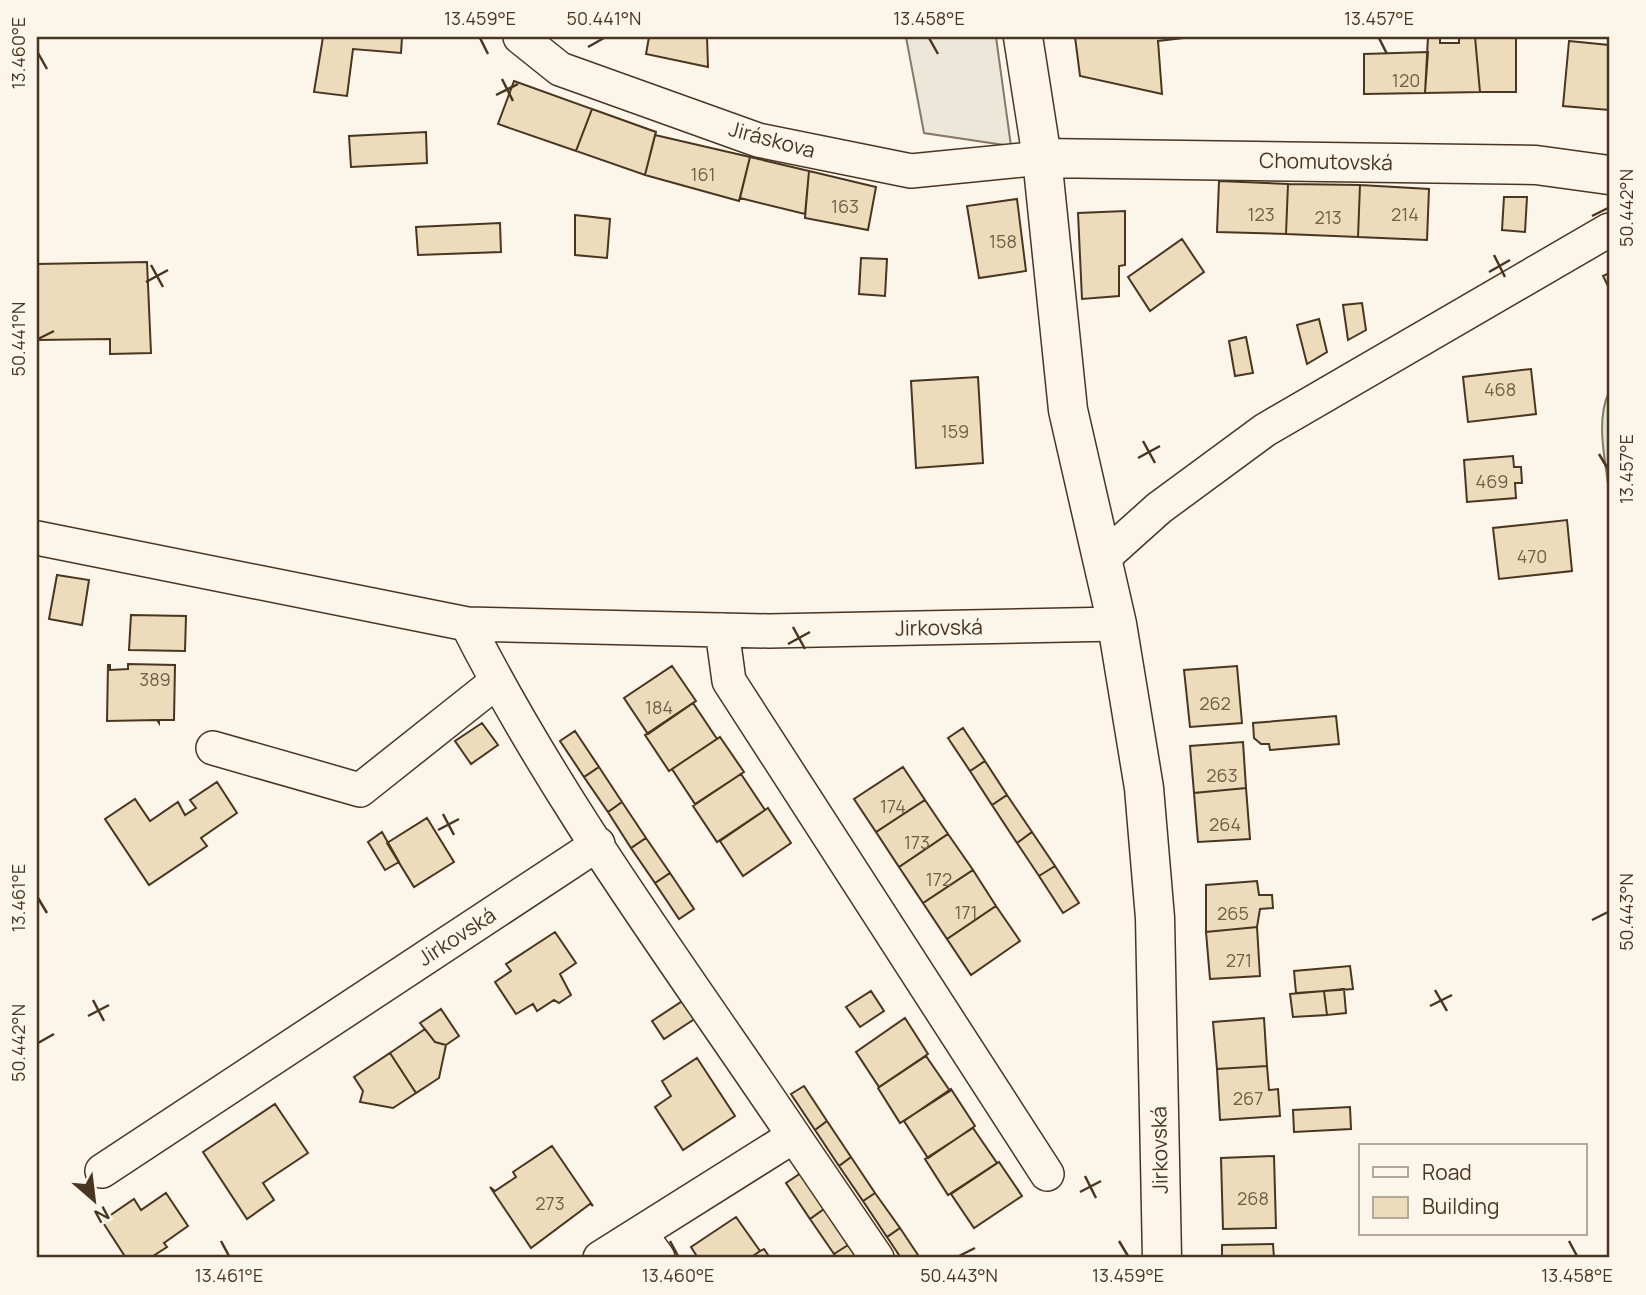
<svg xmlns="http://www.w3.org/2000/svg" width="1646" height="1295" font-family="Manrope,sans-serif">
  <style>
    .green { fill: #dce7d0; stroke: #887966; stroke-width: 2 }
    .parking { fill: #ede7d9; stroke: #887966; stroke-width: 2 }
    .building { fill: #ecdcbc; stroke: #4a3520; stroke-width: 2 }
    .lines { fill: none; stroke-linecap: round; stroke-linejoin: round }
    .street-casing { stroke: #4a3520; stroke-width: 36 }
    .secondary-casing { stroke: #4a3520; stroke-width: 41 }
    .street { stroke: #fbf6e9; stroke-width: 33 }
    .secondary { stroke: #fbf6e9; stroke-width: 38 }
    .ticks { fill: none; stroke: #4a3520; stroke-width: 2.5 }
    .labels { text-anchor: middle; stroke-width: 5; stroke-linejoin: round; paint-order: stroke }
    .number-label { font-size: 18px; fill: #725f47 }
    .street-label { font-size: 21px; fill: #4a3520; stroke: #fbf6e9 }
    .neatline { fill: none; stroke: #4a3520; stroke-width: 2.5 }
    .ticks-label { font-size: 18px; text-anchor: middle; fill: #4a3520 }
  </style>
  <rect width="100%" height="100%" fill="#fbf6e9"/>
  <!-- green -->
  <path class="green" d="M1609,392V493C1606,462 1595,421 1609,392Z"/>
  <!-- parking -->
  <path class="parking" d="M906,37H996L1011,146L924,133Z"/>
  <!-- building -->
  <path class="building" d="M323,37H402L401,53L353,49L347,96L314,92Z
    M649,37H707L708,67L646,54Z
    M1075,37H1192L1158,41L1162,94L1080,76Z
    M1428,37H1440V43H1459V37H1475L1480,92L1425,93Z
    M1475,37H1516V92H1480Z
    M1569,41L1609,45V110L1563,106Z
    M1428,52L1425,93L1364,94V54Z
    M514,81L592,109L576,151L498,124Z
    M592,109L656,132L645,175L576,151Z
    M426,132L427,163L351,167L349,136Z
    M655,135L750,157L739,201L645,175Z
    M750,157L809,171L805,214L740,198Z
    M809,171L876,187L868,230L805,218Z
    M1219,181L1288,184L1286,234L1217,232Z
    M1288,184L1360,185L1358,237L1286,234Z
    M1360,185L1429,189L1427,240L1358,237Z
    M1504,197H1527L1525,232L1502,230Z
    M1017,199L1026,271L979,278L967,206Z
    M1125,211V265L1119,266V296L1082,299L1078,213Z
    M575,215L610,219L607,258L575,255Z
    M500,223L501,252L418,255L416,227Z
    M1182,239L1204,272L1150,311L1128,277Z
    M861,258L887,259L885,296L859,294Z
    M147,262L151,353L110,354V339L37,340V264Z
    M1609,273V288L1603,276Z
    M1362,303L1366,330L1348,340L1343,305Z
    M1319,319L1327,352L1307,364L1297,325Z
    M1246,337L1253,373L1235,376L1229,341Z
    M1531,369L1536,414L1468,422L1463,377Z
    M978,377L983,463L916,468L911,381Z
    M1513,456L1514,467H1521L1522,483H1515L1516,498L1467,502L1464,460Z
    M1567,520L1572,571L1499,579L1493,528Z
    M57,575L89,580L82,625L49,619Z
    M131,615L186,616L185,651L129,650Z
    M128,664L175,665L174,720H159V723L157,720L107,721L108,665H110V670L128,669Z
    M672,666L696,701L648,734L624,698Z
    M1237,666L1242,723L1190,727L1184,670Z
    M693,703L717,739L669,771L645,735Z
    M1336,716L1339,744L1270,750L1269,744H1261L1254,738L1253,723Z
    M482,723L498,745L471,764L455,741Z
    M963,728L985,761L970,771L948,738Z
    M575,731L599,767L584,777L560,741Z
    M720,737L744,772L695,804L672,769Z
    M1243,742L1246,788L1194,793L1190,746Z
    M985,761L1007,795L992,805L970,771Z
    M599,767L622,802L608,812L584,777Z
    M903,767L925,800L876,832L854,799Z
    M741,774L765,810L717,842L693,806Z
    M217,782L237,813L201,838L207,846L149,885L105,819L135,799L150,821L178,802L185,815L196,808L190,800Z
    M1246,788L1250,839L1198,842L1194,793Z
    M1007,795L1032,832L1017,843L992,805Z
    M925,800L948,834L899,867L876,832Z
    M622,802L646,838L631,848L608,812Z
    M768,808L791,843L743,876L720,841Z
    M427,818L454,862L414,887L387,843Z
    M382,832L399,862L385,870L368,842Z
    M1032,832L1055,866L1039,876L1017,843Z
    M948,834L973,870L923,903L899,867Z
    M646,838L670,873L655,883L631,848Z
    M1055,866L1079,903L1063,913L1039,876Z
    M973,870L996,906L947,939L923,903Z
    M670,873L694,909L679,919L655,883Z
    M1257,881L1259,895H1272L1273,908L1260,909L1257,927L1206,932V885Z
    M996,906L1020,941L971,975L947,939Z
    M1257,927L1260,976L1210,979L1206,932Z
    M555,932L576,963L560,974L571,995L559,1003L554,1000L537,1011L533,1004L516,1014L495,982L511,971L506,964Z
    M1350,966L1353,989L1296,993L1294,971Z
    M1344,989L1346,1013L1327,1015L1324,991Z
    M871,991L884,1011L860,1027L846,1007Z
    M1324,991L1327,1015L1293,1017L1290,994Z
    M684,1000L696,1018L664,1039L652,1021Z
    M441,1009L459,1036L446,1045L435,1042L420,1023Z
    M905,1018L928,1054L879,1087L856,1052Z
    M1264,1018L1267,1066L1217,1069L1213,1022Z
    M425,1029L435,1042L446,1045L439,1078L416,1093L390,1053Z
    M390,1053L416,1093L393,1108L360,1102L363,1091L354,1077Z
    M926,1056L950,1091L900,1123L878,1088Z
    M697,1058L735,1116L683,1150L655,1107L671,1096L662,1081Z
    M1267,1066L1269,1090L1278,1089L1280,1116L1220,1120L1217,1069Z
    M804,1086L827,1121L815,1130L791,1094Z
    M951,1089L975,1126L928,1158L904,1121Z
    M275,1104L308,1153L263,1183L274,1200L247,1219L203,1152Z
    M1350,1107L1351,1129L1294,1132L1293,1110Z
    M827,1121L851,1157L839,1166L815,1130Z
    M973,1128L997,1163L948,1195L925,1159Z
    M552,1146L593,1206L590,1204L531,1248L490,1187L495,1191L516,1177L513,1172Z
    M1274,1156L1276,1228L1223,1229L1221,1158Z
    M851,1157L875,1193L863,1201L839,1166Z
    M999,1162L1022,1196L974,1228L951,1194Z
    M801,1173L824,1209L810,1219L786,1183Z
    M166,1193L188,1226L164,1243L167,1247L150,1258H126L102,1221L134,1199L141,1210Z
    M875,1193L900,1228L887,1237L863,1201Z
    M824,1209L848,1245L834,1254L810,1219Z
    M736,1217L760,1251L750,1258H698L691,1247Z
    M900,1228L920,1258H901L887,1237Z
    M1273,1244L1274,1258H1222V1245Z
    M848,1245L857,1258H837L834,1254Z
    M764,1249L770,1258H750L760,1251Z"/>
  <g class="lines">
    <defs>
      <path id="street" d="M520,37L560,69L758,140L911,171L1042,158
        M37,538L467,624L769,631L1117,624
        M1101,560L1159,508L1265,430L1609,230
        M467,624C558,804 682,969 794,1136L600,1258
        M722,630L729,681L1047,1174
        M213,748L360,790L496,682
        M794,1136L877,1258
        M102,1171L598,844
        M640,1233L658,1258"/>
      <path id="secondary" d="M1023,37L1042,158L1068,410L1117,624L1144,788L1155,918L1162,1258
        M1042,158L1536,165L1609,175"/>
    </defs>
    <!-- street casing -->
    <use href="#street" class="street-casing"/>
    <!-- secondary casing -->
    <use href="#secondary" class="secondary-casing"/>
    <!-- street -->
    <use href="#street" class="street"/>
    <!-- secondary -->
    <use href="#secondary" class="secondary"/>
  </g>
  <!-- ticks -->
  <path class="ticks" d="M480,38L488,54M929,38L938,54M1379,38L1387,54M588,47L604,38M38,53L47,69M502,79L513,101M496,95L518,84M1592,216L1608,208M1494,255L1505,277M151,265L163,287M1489,272L1510,260M146,282L168,270M38,339L54,331M1143,441L1155,463M1599,454L1608,469M1138,458L1160,446M793,627L805,649M788,644L810,632M443,814L454,835M438,830L459,819M38,898L47,913M1592,920L1608,912M1435,990L1447,1011M93,1000L104,1021M1430,1006L1452,995M88,1016L109,1005M38,1043L54,1034M1085,1176L1096,1198M1080,1192L1101,1181M221,1241L229,1256M670,1241L678,1256M1119,1241L1128,1256M1569,1241L1577,1256M959,1256L975,1248"/>
  <g class="labels">
    <!-- number labels -->
    <g class="number-label">
      <text x="1406" y="87">120</text>
      <text x="703" y="181">161</text>
      <text x="845" y="213">163</text>
      <text x="1261" y="221">123</text>
      <text x="1405" y="221">214</text>
      <text x="1328" y="224">213</text>
      <text x="1003" y="248">158</text>
      <text x="1500" y="396">468</text>
      <text x="955" y="438">159</text>
      <text x="1492" y="488">469</text>
      <text x="1532" y="563">470</text>
      <text x="155" y="686">389</text>
      <text x="1215" y="710">262</text>
      <text x="659" y="714">184</text>
      <text x="1222" y="782">263</text>
      <text x="893" y="813">174</text>
      <text x="1225" y="831">264</text>
      <text x="917" y="849">173</text>
      <text x="939" y="886">172</text>
      <text x="966" y="919">171</text>
      <text x="1233" y="920">265</text>
      <text x="1239" y="967">271</text>
      <text x="1248" y="1105">267</text>
      <text x="1253" y="1205">268</text>
      <text x="550" y="1210">273</text>
    </g>
    <!-- street labels -->
    <g class="street-label">
      <text transform="translate(772 140) rotate(15)" y="7">Jiráskova</text>
      <text transform="translate(1326 162) rotate(1)" y="7">Chomutovská</text>
      <text transform="translate(939 628) rotate(-1)" y="7">Jirkovská</text>
      <text transform="translate(457 937) rotate(-33)" y="7">Jirkovská</text>
      <text transform="translate(1160 1150) rotate(-91)" y="7">Jirkovská</text>
    </g>
  </g>
  <!-- border -->
  <rect width="1646" height="1295" fill="none" stroke="#fbf6e9" stroke-width="77"/>
  <!-- legend -->
  <rect x="1359" y="1144" width="228" height="91" fill="#fbf6e9" stroke="#b4a999" stroke-width="2"/>
  <rect x="1373" y="1167" width="35" height="10" fill="#fbf6e9" stroke="#b4a999" stroke-width="2"/>
  <text x="1422" y="1180" font-size="21" fill="#4a3520">Road</text>
  <rect x="1373" y="1197" width="35" height="21" fill="#ecdcbc" stroke="#b4a999" stroke-width="2"/>
  <text x="1422" y="1214" font-size="21" fill="#4a3520">Building</text>
  <!-- north arrow -->
  <g transform="translate(94 1200) rotate(152)" stroke="#fbf6e9" stroke-width="5" paint-order="stroke">
  <path d="M0-5L12 26L0 18L-12 26Z" fill="#4a3520"/>
  <text y="-10" font-size="19" font-weight="bold" text-anchor="middle" fill="#4a3520">N</text>
  </g>
  <rect x="38" y="38" width="1570" height="1218" class="neatline"/>
  <g class="ticks-label">
    <text x="480" y="25">13.459°E</text>
    <text x="604" y="25">50.441°N</text>
    <text x="929" y="25">13.458°E</text>
    <text x="1379" y="25">13.457°E</text>
    <text transform="translate(19 53) rotate(-90)" y="6">13.460°E</text>
    <text transform="translate(1627 208) rotate(-90)" y="6">50.442°N</text>
    <text transform="translate(19 339) rotate(-90)" y="6">50.441°N</text>
    <text transform="translate(1627 469) rotate(-90)" y="6">13.457°E</text>
    <text transform="translate(19 898) rotate(-90)" y="6">13.461°E</text>
    <text transform="translate(1627 912) rotate(-90)" y="6">50.443°N</text>
    <text transform="translate(19 1043) rotate(-90)" y="6">50.442°N</text>
    <text x="229" y="1282">13.461°E</text>
    <text x="678" y="1282">13.460°E</text>
    <text x="959" y="1282">50.443°N</text>
    <text x="1128" y="1282">13.459°E</text>
    <text x="1577" y="1282">13.458°E</text>
  </g>
</svg>
